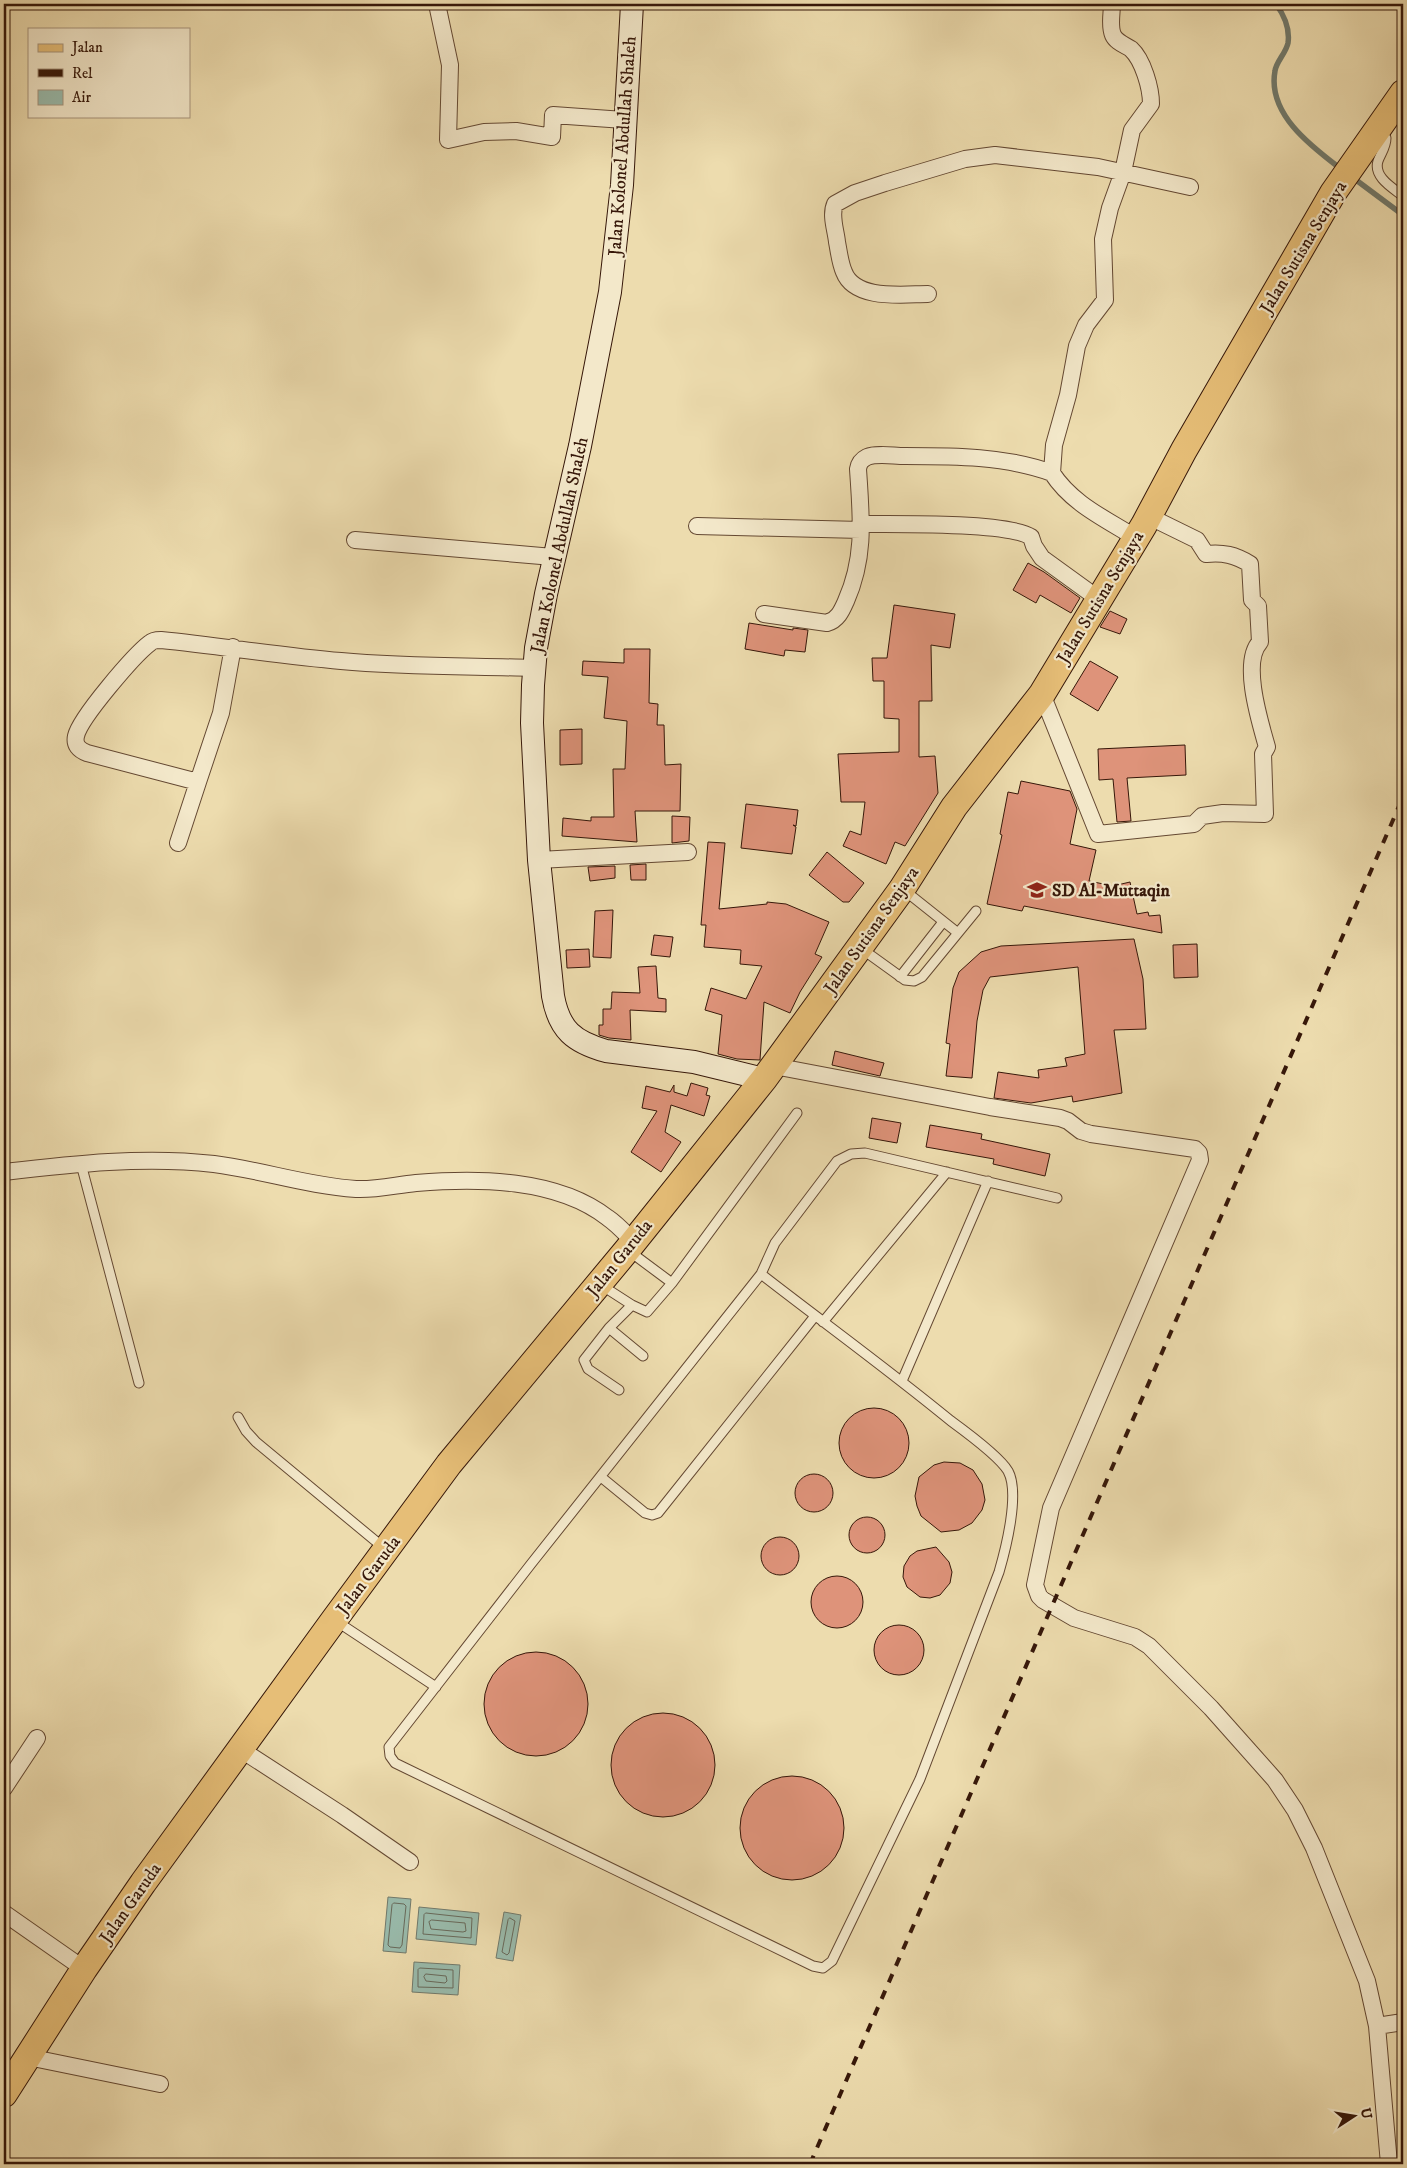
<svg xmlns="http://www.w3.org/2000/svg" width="1407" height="2168" font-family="'IM FELL DW Pica',serif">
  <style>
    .water { fill: #99bbac; stroke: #71796b }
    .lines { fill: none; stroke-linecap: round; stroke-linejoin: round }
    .shore { stroke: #68695a; stroke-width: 1 }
    .stream { stroke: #71796b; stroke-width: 5.5 }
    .building { fill: #de937a; stroke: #361709 }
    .lane-casing { stroke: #644832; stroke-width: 11 }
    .street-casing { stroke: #644832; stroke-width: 18 }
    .secondary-casing { stroke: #361709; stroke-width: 24 }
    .primary-casing { stroke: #361709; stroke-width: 28 }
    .lane { stroke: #f3e8ca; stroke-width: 9 }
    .street { stroke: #f3e8ca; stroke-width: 16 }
    .secondary { stroke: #f3e8ca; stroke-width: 22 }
    .primary { stroke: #e6be77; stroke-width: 26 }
    .rail { stroke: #361709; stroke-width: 4; stroke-dasharray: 9 9; stroke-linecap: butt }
    .labels { text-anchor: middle; stroke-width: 4.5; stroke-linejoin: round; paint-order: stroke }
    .street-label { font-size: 18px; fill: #361709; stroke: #f3e8ca }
    .poi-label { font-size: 18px; font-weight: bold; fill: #361709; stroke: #f3e8ca; text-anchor: start }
  </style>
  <rect width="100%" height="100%" fill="#eddcae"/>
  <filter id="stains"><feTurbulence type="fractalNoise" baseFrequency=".004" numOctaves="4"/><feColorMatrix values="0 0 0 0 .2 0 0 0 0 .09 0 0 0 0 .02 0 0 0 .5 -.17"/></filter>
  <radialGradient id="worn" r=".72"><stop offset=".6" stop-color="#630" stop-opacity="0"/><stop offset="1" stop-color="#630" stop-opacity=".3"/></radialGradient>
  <!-- water -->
  <path class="water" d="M388,1897L411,1899L406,1953L383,1951Z
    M419,1907L479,1913L476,1945L416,1939Z
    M504,1912L521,1915L513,1961L496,1958Z
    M414,1962L460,1965L458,1995L412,1992Z"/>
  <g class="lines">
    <!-- shore -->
    <path class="shore" d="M394,1903L404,1904L406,1906L402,1945L400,1948L390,1947L388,1945L392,1905Z
      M426,1913L472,1918L471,1938L423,1934L424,1915Z
      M510,1918L515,1921L509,1953L507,1955L502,1952L508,1920Z
      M432,1920L465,1923L466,1931L463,1932L431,1929L429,1922Z
      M420,1968L453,1970V1988L418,1987V1970Z
      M426,1974L446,1976L447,1981L445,1983L426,1981L424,1977Z"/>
    <!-- stream -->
    <path class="stream" d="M1276,4C1284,15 1290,29 1288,43C1286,53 1276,62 1275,71C1267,114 1312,147 1341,169
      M1352,177L1403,215"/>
  </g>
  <!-- building -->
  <path class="building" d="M1028,563L1044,572L1080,598L1071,613L1040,595L1036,603L1013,590Z
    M894,605L955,614L950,648L931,645L932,701H919V757L935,756L938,793L905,846L895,842L886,864L843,846L850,831L861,835L865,802H841L838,754L899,752V719L884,718V681H873L872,658H887Z
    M1110,611L1127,619L1120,634L1100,627Z
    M749,623L793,630V628L808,630L805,652L785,650L784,656L745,649Z
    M624,649H650L649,703L658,704L657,725H664L665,765L681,764L680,811H635L637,842L562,836L563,818L591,821V817H614L613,769H625L627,721L604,718L608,677L582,675L583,661L624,663Z
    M1090,661L1118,677L1098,711L1070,694Z
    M582,729V764L560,765V730Z
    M1185,745L1186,775L1127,778L1131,821L1117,822L1113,779L1099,780L1098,749Z
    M1021,781L1070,791L1077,809L1070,844L1096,850L1089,881L1113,886L1130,882L1137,914L1148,912L1149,916L1160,915L1162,933L1024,906L1022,911L987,904L1002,835L1000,834L1008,792L1018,794Z
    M746,804L798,810L796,826L793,825L796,827L792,854L741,848Z
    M672,816L690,817L689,841L672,843Z
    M708,842L725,843L719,909L767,904V902L786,904L829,922L815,954L822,957L800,992L790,1013L764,1002L760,1060L737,1059L718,1054L722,1015L705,1010L711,988L746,999L762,966L740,964L741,950L704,947L706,925H701Z
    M827,852L864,883L849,902H843L809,875Z
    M646,864V880H631L630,865Z
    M615,866V878L590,881L588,867Z
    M613,910L611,958L593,957L595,911Z
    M654,935L673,937L670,957L651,955Z
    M1134,939L1143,979L1146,1029L1114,1030L1122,1093L1073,1102L1072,1096L1031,1103L994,1098L998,1072L1039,1078L1038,1070L1067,1066L1065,1058L1085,1054L1078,967L990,977L983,990L977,1021L972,1078L946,1076L950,1044L946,1043L953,988L959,972L981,952L1001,946Z
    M1197,944L1198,977L1174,978L1173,945Z
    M589,949L590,967L567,968L566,950Z
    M656,966L658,998L666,999V1012L630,1010L631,1040L609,1038L599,1035V1025H603V1009H611L612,992L640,993L638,967Z
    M835,1051L884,1063L880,1076L832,1065Z
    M691,1083L708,1088L706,1095L710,1096L704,1116L671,1105L665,1132L681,1142L661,1172L631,1152L657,1111L642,1108L646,1086L670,1092L674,1085V1092L687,1096Z
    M872,1118L901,1123L897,1143L869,1138Z
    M930,1125L982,1134L981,1139L1050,1154L1045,1176L993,1164L994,1159L926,1147Z
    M839 1443a35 35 0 1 1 70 0a35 35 0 1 1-70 0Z
    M944,1462L960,1463L973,1470L982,1484L985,1500L982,1510L972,1523L959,1530L941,1532L921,1516L917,1506L915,1496L919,1477L934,1465Z
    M795 1493a19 19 0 1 1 38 0a19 19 0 1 1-38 0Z
    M849 1535a18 18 0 1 1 36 0a18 18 0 1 1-36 0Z
    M761 1556a19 19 0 1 1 38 0a19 19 0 1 1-38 0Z
    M936,1547L949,1562L952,1572L950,1583L940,1595L930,1598L920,1597L907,1587L903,1577L904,1566L910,1556L917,1551Z
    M811 1602a26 26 0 1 1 52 0a26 26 0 1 1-52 0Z
    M874 1650a25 25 0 1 1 50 0a25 25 0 1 1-50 0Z
    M484 1704a52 52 0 1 1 104 0a52 52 0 1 1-104 0Z
    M611 1765a52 52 0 1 1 104 0a52 52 0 1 1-104 0Z
    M740 1828a52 52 0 1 1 104 0a52 52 0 1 1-104 0Z"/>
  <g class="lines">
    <defs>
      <path id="lane" d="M1379,131L1386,138C1386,147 1381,153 1378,161C1373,177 1393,188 1403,196
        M904,890L958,933
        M862,949L905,980L914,981L922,977L976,911
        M900,977L943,922
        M81,1164L139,1383
        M629,1251L672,1283
        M761,1274C824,1323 889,1370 951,1421C966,1432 999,1456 1008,1471C1020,1493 1006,1548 999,1572L920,1779L832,1961L823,1968L813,1966L395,1763L390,1756L389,1747L531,1564L761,1274L775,1243L837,1161L851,1154L865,1153L1057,1198
        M601,1285L632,1305L647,1312L672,1283L797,1113
        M823,1322L947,1172
        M609,1328L643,1356
        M902,1381L988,1181
        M619,1390L588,1369L584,1360L609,1328L632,1305
        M238,1417L246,1431L256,1442L384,1548
        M601,1477L645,1513L652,1515L658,1513L815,1316
        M336,1621L436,1687"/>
      <path id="street" d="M437,4L450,65L448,140L484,132L516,131L552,137L553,115L624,120
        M1112,4C1112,13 1109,26 1113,35C1116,42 1125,45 1131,49C1143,60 1151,88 1151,104L1132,130L1123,172L1110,208L1103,239L1105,300L1086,325L1077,346L1068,395L1054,445L1052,473C1072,504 1106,519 1136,538
        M928,294C904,294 855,301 844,272C840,263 839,252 837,242C836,231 830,215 835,204L855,193L885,183L965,159L995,155L1098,167L1190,187
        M861,524C893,524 1009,522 1031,537L1034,546L1042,558L1100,600
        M697,526L861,530
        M355,540L553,557
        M764,614L827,623C838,620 842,610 846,601C866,556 861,516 858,469C859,463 861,460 867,457C877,453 893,456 905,456C954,456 1006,456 1052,473
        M1042,694L1098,834L1194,824L1202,816L1223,813L1265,814L1263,754L1267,747C1260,722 1241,662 1260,642L1258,606L1252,600L1250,564C1235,555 1223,552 1206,554L1197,540L1148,516
        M198,782L221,713L233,647
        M178,843L198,782L87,753C79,750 74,745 76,736C80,718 134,655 150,643C153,640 157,640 161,640C221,646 281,656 341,661C405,667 470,666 534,668
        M539,860L688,852
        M774,1066L990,1107L1060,1118L1068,1121L1081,1131L1091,1134L1195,1149L1199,1153L1200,1160L1051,1508L1035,1585L1039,1596L1043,1600L1074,1618L1135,1637L1149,1646L1211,1708L1275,1780L1295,1810L1314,1848L1367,1981L1377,2026L1389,2164
        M4,1172C73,1164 144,1156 214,1164C262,1170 308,1186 356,1189C376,1190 396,1185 416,1183C477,1178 557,1178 608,1218C617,1224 625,1233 633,1241
        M240,1749L342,1815L410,1862
        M4,1788L37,1738
        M4,1913L84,1969
        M1377,2026L1403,2022
        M28,2057L160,2084"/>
      <path id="secondary" d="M632,4L622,185L610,292L580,446L546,594L536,648L533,685L532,723L539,860L553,996C559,1030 574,1042 606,1051L694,1062L764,1079"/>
      <path id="primary" d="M4,2094L84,1969L143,1883L334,1620L449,1464L627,1250L764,1079L902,889L954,807L1042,694L1144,525L1184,450L1333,193L1403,93"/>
    </defs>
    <!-- lane casing -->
    <use href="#lane" class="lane-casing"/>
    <!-- street casing -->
    <use href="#street" class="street-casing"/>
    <!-- secondary casing -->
    <use href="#secondary" class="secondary-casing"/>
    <!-- primary casing -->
    <use href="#primary" class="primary-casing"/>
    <!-- lane -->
    <use href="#lane" class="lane"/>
    <!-- street -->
    <use href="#street" class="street"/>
    <!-- secondary -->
    <use href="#secondary" class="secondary"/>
    <!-- primary -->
    <use href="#primary" class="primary"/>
    <!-- rail -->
    <path class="rail" d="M810,2164L1403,797"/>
  </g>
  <!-- icons -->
  <defs>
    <symbol id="school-bare" viewBox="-9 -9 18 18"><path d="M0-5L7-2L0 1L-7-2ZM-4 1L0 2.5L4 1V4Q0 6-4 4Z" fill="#8f2418" stroke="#f3e8ca" stroke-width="2.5" paint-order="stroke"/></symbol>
  </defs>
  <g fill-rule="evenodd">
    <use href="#school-bare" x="1023" y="876" width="28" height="28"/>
  </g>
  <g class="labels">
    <!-- street labels -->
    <g class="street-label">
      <text transform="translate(622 146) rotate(-86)" y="6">Jalan Kolonel Abdullah Shaleh</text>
      <text transform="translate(1303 247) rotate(-59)" y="6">Jalan Sutisna Senjaya</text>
      <text transform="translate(559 545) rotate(-78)" y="6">Jalan Kolonel Abdullah Shaleh</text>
      <text transform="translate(1100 597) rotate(-59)" y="6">Jalan Sutisna Senjaya</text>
      <text transform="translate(871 930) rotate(-55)" y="6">Jalan Sutisna Senjaya</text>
      <text transform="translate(619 1258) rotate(-51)" y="6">Jalan Garuda</text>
      <text transform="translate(368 1575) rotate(-53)" y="6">Jalan Garuda</text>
      <text transform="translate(130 1903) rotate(-55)" y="6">Jalan Garuda</text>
    </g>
    <!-- poi labels -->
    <g class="poi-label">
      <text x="1052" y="896">SD Al-Muttaqin</text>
    </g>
  </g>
  <!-- margin -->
  <rect width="1407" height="2168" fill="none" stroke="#eddcae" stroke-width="20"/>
  <rect x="5" y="5" width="1397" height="2158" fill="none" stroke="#361709" stroke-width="2.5"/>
  <rect x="10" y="10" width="1387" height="2148" fill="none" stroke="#361709"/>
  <!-- legend -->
  <rect x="28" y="28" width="162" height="90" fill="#f3e8ca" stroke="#a7947d"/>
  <rect x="38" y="44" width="25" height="8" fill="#e6be77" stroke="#a7947d"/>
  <text x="72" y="52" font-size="15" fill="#361709">Jalan</text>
  <rect x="38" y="69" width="25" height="8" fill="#361709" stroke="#a7947d"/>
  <text x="72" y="78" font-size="15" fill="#361709">Rel</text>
  <rect x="38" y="90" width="25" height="15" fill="#99bbac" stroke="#a7947d"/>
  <text x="72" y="102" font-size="15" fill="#361709">Air</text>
  <!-- north arrow -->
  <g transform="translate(1354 2116) rotate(78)" stroke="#f3e8ca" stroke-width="4" paint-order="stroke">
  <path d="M0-4L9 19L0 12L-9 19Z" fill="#361709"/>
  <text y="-8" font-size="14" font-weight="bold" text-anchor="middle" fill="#361709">U</text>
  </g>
  <rect width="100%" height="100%" filter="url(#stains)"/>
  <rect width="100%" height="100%" fill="url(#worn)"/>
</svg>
